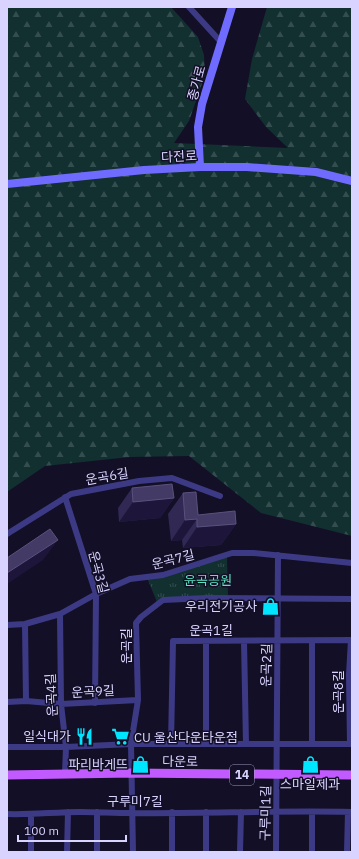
<svg xmlns="http://www.w3.org/2000/svg" width="359" height="859" font-family="'IBM Plex Sans','Noto Sans KR',sans-serif">
  <style>
    .forest { fill: url(#forest-firs) }
    .park { fill: url(#park-tufts) }
    .lines { fill: none; stroke-linecap: round; stroke-linejoin: round }
    .minor { stroke: #3d3a85; stroke-width: 6 }
    .secondary { stroke: #6f6bff; stroke-width: 8 }
    .primary { stroke: #c25bff; stroke-width: 9 }
    .wall { fill: #312854 }
    .shaded-wall { fill: #1d163a }
    .building { fill: #433a66; stroke: #5a527e }
    .labels { text-anchor: middle; stroke-width: 3; stroke-linejoin: round; paint-order: stroke }
    .shield { fill: #130f26; stroke: #9e99be; stroke-width: 1 }
    .shield-label { font-size: 12px; font-weight: bold; fill: #d9d4ff }
    .street-label { font-size: 13px; fill: #d9d4ff; stroke: #130f26 }
    .park-label { font-size: 13px; fill: #5fe0c0; stroke: #130f26 }
    .poi-label { font-size: 13px; fill: #d9d4ff; stroke: #130f26; text-anchor: end }
  </style>
  <defs>
    <pattern id="forest-firs" width="22" height="20" patternUnits="userSpaceOnUse"><rect width="22" height="20" fill="#12302f"/><path d="M5 1l3.5 6h-7zM16 11l3.5 6h-7z" fill="#344d4e"/></pattern>
    <pattern id="park-tufts" width="24" height="20" patternUnits="userSpaceOnUse"><rect width="24" height="20" fill="#12302f"/><path d="M3 7l-1-3M5 7V3M7 7l1-3M15 17l-1-3M17 17v-4M19 17l1-3" fill="none" stroke="#344d4e"/></pattern>
  </defs>
  <rect width="100%" height="100%" fill="#130f26"/>
  <!-- forest -->
  <path class="forest" d="M7,7H171L198,37L204,55L205,75L189,121L174,143L288,148L266,127L245,99L252,59L267,7H352V536L261,513L189,456L130,457L45,466L7,492Z"/>
  <!-- park -->
  <path class="park" d="M227,557L228,596L157,602L147,578Z"/>
  <g class="lines">
    <!-- minor -->
    <path class="minor" d="M189,7L220,41
      M65,497L96,594L95,703
      M7,534L71,494L139,481L172,478L220,496
      M60,614L61,704L66,747L65,774
      M25,624L26,701
      M7,625L25,624L60,614L96,594L130,579L163,575L232,553H253L352,563
      M206,641V744
      M244,641L246,744
      M312,641V743
      M7,702L26,701L61,704L138,700
      M171,744L173,641L352,640
      M350,744L349,675L351,640
      M7,747H66L131,744H352
      M172,812V852
      M7,814C31,815 55,812 80,812C97,812 114,813 131,813C205,814 278,810 352,812
      M31,852V815
      M67,852L68,812
      M97,852V812
      M133,852L131,744L138,700L136,623L141,617L163,600L207,598L352,599
      M206,852V812
      M240,852L241,812
      M276,852L278,555
      M312,852V813
      M347,852L348,812"/>
    <!-- secondary -->
    <path class="secondary" d="M200,167L198,127L202,104L232,7
      M7,184L144,170L200,167H247L316,172L352,181"/>
    <!-- primary -->
    <path class="primary" d="M7,775L131,773L352,775"/>
  </g>
  <!-- wall -->
  <path class="wall" d="M132,488L174,498L160,518L119,522L118,508Z
    M183,493L198,515L236,524L221,545L183,548L182,540L171,541L168,514Z"/>
  <!-- shaded-wall -->
  <path class="shaded-wall" d="M174,498L160,518L119,522L133,502Z
    M197,519L182,540L171,541L185,520Z
    M236,524L221,545L183,548L197,527Z
    M58,540L43,560L7,584V573Z"/>
  <!-- building -->
  <path class="building" d="M172,484L174,498L133,502L132,488Z
    M196,492L198,515L235,511L236,524L197,527V519L185,520L183,493Z
    M50,529L58,540L7,573V558Z"/>
  <!-- icons -->
  <defs>
    <symbol id="shop-bare" viewBox="-9 -9 18 18"><path d="M-5-2.5h2.3a2.7 3.5 0 0 1 5.4 0H5L5.5 6h-11ZM-1.5-2.5h3a1.5 2.3 0 0 0-3 0Z" fill="#00e5ff" stroke="#130f26" stroke-width="2.5" paint-order="stroke"/></symbol>
    <symbol id="restaurant-bare" viewBox="-9 -9 18 18"><path d="M-5-6h1v4h1v-4h1v4h1v-4h1v5L-1.5 .5V6h-2V.5L-5-1ZM5-6V6H3V1.5H1.5Q1.5-4 5-6Z" fill="#00e5ff" stroke="#130f26" stroke-width="2.5" paint-order="stroke"/></symbol>
    <symbol id="supermarket-bare" viewBox="-9 -9 18 18"><path d="M-6-5.5h2.5l.6 2H6L4.5 2H-2.5L-4.4-4H-6ZM-1.5 3.2a1.3 1.3 0 1 0 .1 0ZM3 3.2a1.3 1.3 0 1 0 .1 0Z" fill="#00e5ff" stroke="#130f26" stroke-width="2.5" paint-order="stroke"/></symbol>
  </defs>
  <g fill-rule="evenodd">
    <use href="#shop-bare" x="258" y="594" width="25" height="25"/>
    <use href="#restaurant-bare" x="72" y="724" width="25" height="25"/>
    <use href="#supermarket-bare" x="108" y="724" width="25" height="25"/>
    <use href="#shop-bare" x="128" y="752" width="25" height="25"/>
    <use href="#shop-bare" x="298" y="752" width="25" height="25"/>
  </g>
  <g class="labels">
    <!-- shield labels -->
    <rect class="shield" x="230" y="765" width="24" height="20" rx="3"/>
    <g class="shield-label">
      <text x="242" y="779">14</text>
    </g>
    <!-- street labels -->
    <g class="street-label">
      <text transform="translate(196 83) rotate(-75)" y="5">종가로</text>
      <text transform="translate(179 156) rotate(-3)" y="5">다전로</text>
      <text transform="translate(107 476) rotate(-10)" y="5">운곡6길</text>
      <text transform="translate(173 559) rotate(-14)" y="5">운곡7길</text>
      <text transform="translate(99 572) rotate(75)" y="5">운곡3길</text>
      <text x="211" y="635">운곡1길</text>
      <text transform="translate(126 646) rotate(-90)" y="5">운곡길</text>
      <text transform="translate(266 665) rotate(-89)" y="5">운곡2길</text>
      <text transform="translate(93 691) rotate(-3)" y="5">운곡9길</text>
      <text transform="translate(338 692) rotate(-90)" y="5">운곡8길</text>
      <text transform="translate(51 695) rotate(-93)" y="5">운곡4길</text>
      <text transform="translate(180 761) rotate(1)" y="5">다운로</text>
      <text x="135" y="806">구루미7길</text>
      <text transform="translate(265 813) rotate(-89)" y="5">구루미1길</text>
    </g>
    <!-- park labels -->
    <g class="park-label">
      <text x="208" y="585">윤곡공원</text>
    </g>
    <!-- poi labels -->
    <g class="poi-label">
      <text x="257" y="611">우리전기공사</text>
      <text x="71" y="741">일식대가</text>
      <text x="134" y="742" text-anchor="start">CU 울산다운타운점</text>
      <text x="128" y="769">파리바게뜨</text>
      <text x="310" y="789" text-anchor="middle">스마일제과</text>
    </g>
  </g>
  <!-- border -->
  <rect width="359" height="859" fill="none" stroke="#d9d4ff" stroke-width="16"/>
  <!-- scale -->
  <path d="M18 835v6h108v-6" fill="none" stroke="#d9d4ff" stroke-width="2"/>
  <text x="24" y="835" font-size="12" fill="#d9d4ff" stroke="#130f26" stroke-width="3" paint-order="stroke">100 m</text>
</svg>
